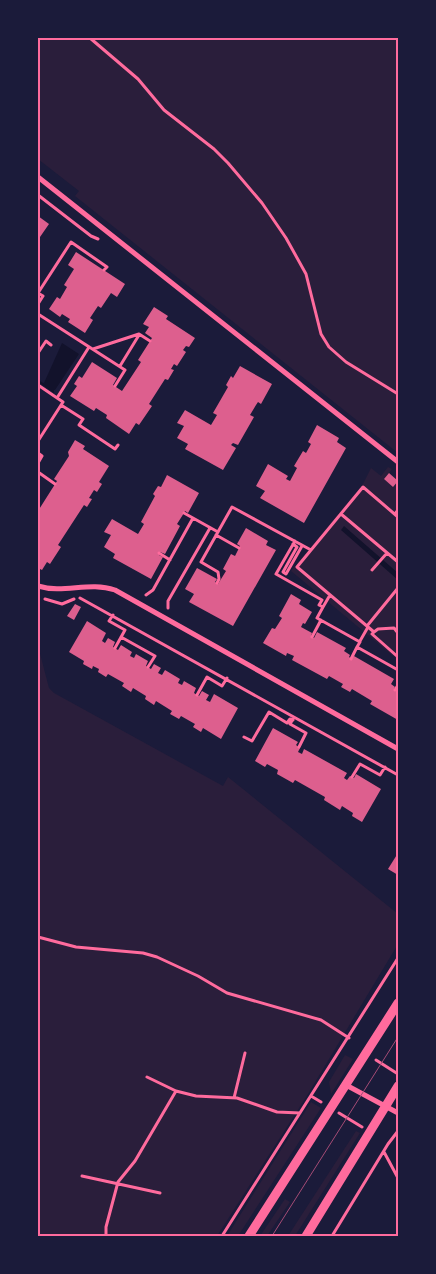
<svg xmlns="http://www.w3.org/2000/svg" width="436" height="1274" font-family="Commissioner,sans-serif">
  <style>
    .green { fill: #2a1e3b }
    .water { fill: #12122b }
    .building { fill: #dd5f8e }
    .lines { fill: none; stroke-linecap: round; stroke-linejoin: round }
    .path { stroke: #ff6b9d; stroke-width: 3 }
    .minor { stroke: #ff6b9d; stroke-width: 5 }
    .tertiary { stroke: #ff6b9d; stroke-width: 9 }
    .tram { stroke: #a44b75; stroke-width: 1 }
    .neatline { fill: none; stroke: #ff6b9d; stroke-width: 2 }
  </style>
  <rect width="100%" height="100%" fill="#1b1b3a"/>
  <!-- green -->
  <path class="green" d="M38,38H398V453L75,196L79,191L38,159Z
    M388,467L392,469L384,479L393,487L398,479V485L396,488L398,490V660L291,571L363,484L371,468L381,476Z
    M38,646L49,688L54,693L223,786L228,777L398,914V944L308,1094L217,1236H38Z
    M345,1055L353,1059L331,1094L329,1082Z
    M311,1102L321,1108L238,1236H227Z
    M356,1131L360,1133L295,1236H288Z
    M285,1199L290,1202L267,1236H260Z"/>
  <!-- water -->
  <path class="water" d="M62,343L79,354L55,390H54V393L38,382V380L47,385L44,383Z
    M344,526L398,573V580L341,530Z"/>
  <!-- building -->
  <path class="building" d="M38,216L49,224L40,237L38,236Z
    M76,252L125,284L117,297L111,293L101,308L98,306L90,318L93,320L85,333L68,322L70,319L62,314L60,317L49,309L57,297L60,299L67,287L64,285L74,269L68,265Z
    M154,307L168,316L166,319L195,338L189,347L186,346L183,350L186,352L177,366L174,364L171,369L174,370L168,380L165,379L149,404L152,406L139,425L136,423L129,434L106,418L107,415L96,408L94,411L70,396L77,386L74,384L79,376L82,378L92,362L117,378L113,385L122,391L141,362L138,360L152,338L145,333L149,327L143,324Z
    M240,366L272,384L261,404L258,402L256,405L250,415L254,417L238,445L233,443L231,445L236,448L223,470L185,449L188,444L177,438L184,426L177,423L185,410L211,425L217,415L213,413L228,387L226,385L231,376L233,378Z
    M317,425L339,438L337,442L346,448L304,523L260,498L265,491L256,486L268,464L288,476L286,479L290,481L297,468L294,466L303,451L306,453L311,444L308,442Z
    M75,440L85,446L83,449L109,466L99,482L102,484L97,492L94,490L89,498L92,499L87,507L84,505L58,545L61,547L50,564L47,562L42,570L38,568V511L57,481L54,479L69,456L68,452Z
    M389,473L398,481L393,487L384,479Z
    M167,475L199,493L188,513L185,511L184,513L177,524L180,526L165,554L160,552L159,553V555L163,557L151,579L113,558L115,554L104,547L111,535L104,532L112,519L138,534L144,524L141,522L155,496L153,494L158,486L161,487Z
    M246,528L268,541L266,545L276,550L233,626L189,602L194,594L185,589L197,568L217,579L215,582L218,584L226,571L223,569L231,554L235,556L240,546L237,544Z
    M291,594L301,600L299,604L312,612L305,624L303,623L301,627L312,633L311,636L314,638L317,632L346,648L344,651L350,655L349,657L352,659L354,656L394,679L391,684L395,687L394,689L397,691L398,689V720L370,704L372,701L352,689L350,692L341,687L343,684L329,676L327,679L292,660L294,656L287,653L286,656L263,643L272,628L275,629L282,618L279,616Z
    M75,604L81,607L74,620L67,616Z
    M87,621L106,633L102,641L105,643L108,638L115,642L113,647L118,650L121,645L132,652L130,656L134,658L136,654L148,661L146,666L151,669L154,664L161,668L158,673L162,675L165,670L180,679L178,683L182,685L184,681L196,688L194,693L197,695L199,696L202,691L209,695L206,700L210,702L214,694L238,708L221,739L203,728L201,732L193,727L195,724L181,716L179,719L170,714L172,711L156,701L154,705L145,699L146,696L133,688L131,692L122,686L124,683L108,674L106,677L98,672L99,669L93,666L92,669L83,664L84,661L69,652Z
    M273,728L298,742L296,745L300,748L298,752L302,754L304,749L347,773L344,778L347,780L350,776L354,778L356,774L381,789L362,822L352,816L353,813L342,806L340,810L324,800L325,797L295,780L293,783L277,774L278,770L267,764L265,767L255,761Z
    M398,853V875L388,869Z"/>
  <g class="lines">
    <!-- path -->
    <path class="path" d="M90,38L138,79L164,110L214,149L228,163L262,203L286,238L306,274L321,334L329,347L346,362L398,394
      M38,195L91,236L98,239
      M38,293L71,242L107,267L104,270
      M38,293L43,296L38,304
      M38,314L125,370L115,386
      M93,349L139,334L150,341
      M38,353L46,341L51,345
      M120,366L139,335
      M38,385L63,402L38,441
      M57,398L89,347
      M61,405L83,419L79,425L115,449L118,445
      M38,453L42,456L38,463
      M38,472L55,484
      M184,513L218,532
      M341,514L398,562
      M395,514L398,510
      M398,517L363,487L297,567L374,632L372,634L398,657
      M216,535L239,548
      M295,541L276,574L322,600L319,605L323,607L317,618L360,642L357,647L398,670
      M293,544L297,547L283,572L286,574L302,546
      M159,553L170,560
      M372,570L387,553
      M217,583L219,579L218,572L201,562L232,507L311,550
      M146,595L153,590L193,518
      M80,598L398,775
      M45,599L62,604L74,599
      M323,607L330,595
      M168,608V601L210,528
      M113,615L109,621L125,630L115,648
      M367,626L398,588
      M374,632L378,629L394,628L398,633
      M121,637L155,656L148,667
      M312,637L321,620
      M360,641L368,627
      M351,659L357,647
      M395,690L398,685
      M197,695L207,677L222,686L227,678
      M293,719L290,724L306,733L299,747
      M244,737L252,741L269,712L287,723L290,719L293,720
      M352,777L360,764L380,775L385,767
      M38,937L76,947L143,953L157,957L198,976L227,993L321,1020L349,1038
      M376,1060L398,1074
      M147,1077L176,1091L196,1096L237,1098L277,1112L300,1113
      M311,1096L321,1102
      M234,1098L245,1053
      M339,1113L362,1127
      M384,1152L398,1178
      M82,1176L160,1193
      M106,1236V1227L118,1182L135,1161L176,1091
      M222,1236L398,958
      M332,1236L388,1144L398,1131"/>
    <!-- minor -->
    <path class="minor" d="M38,177L398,462
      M38,586C64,594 89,581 115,590L398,749
      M346,1085L398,1113"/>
    <!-- tertiary -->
    <path class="tertiary" d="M249,1236L398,1003
      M306,1236L398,1086"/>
    <!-- tram -->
    <path class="tram" d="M272,1236L398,1037"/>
  </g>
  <!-- border -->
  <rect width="436" height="1274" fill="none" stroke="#1b1b3a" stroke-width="78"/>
  <rect x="39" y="39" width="358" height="1196" class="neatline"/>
</svg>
